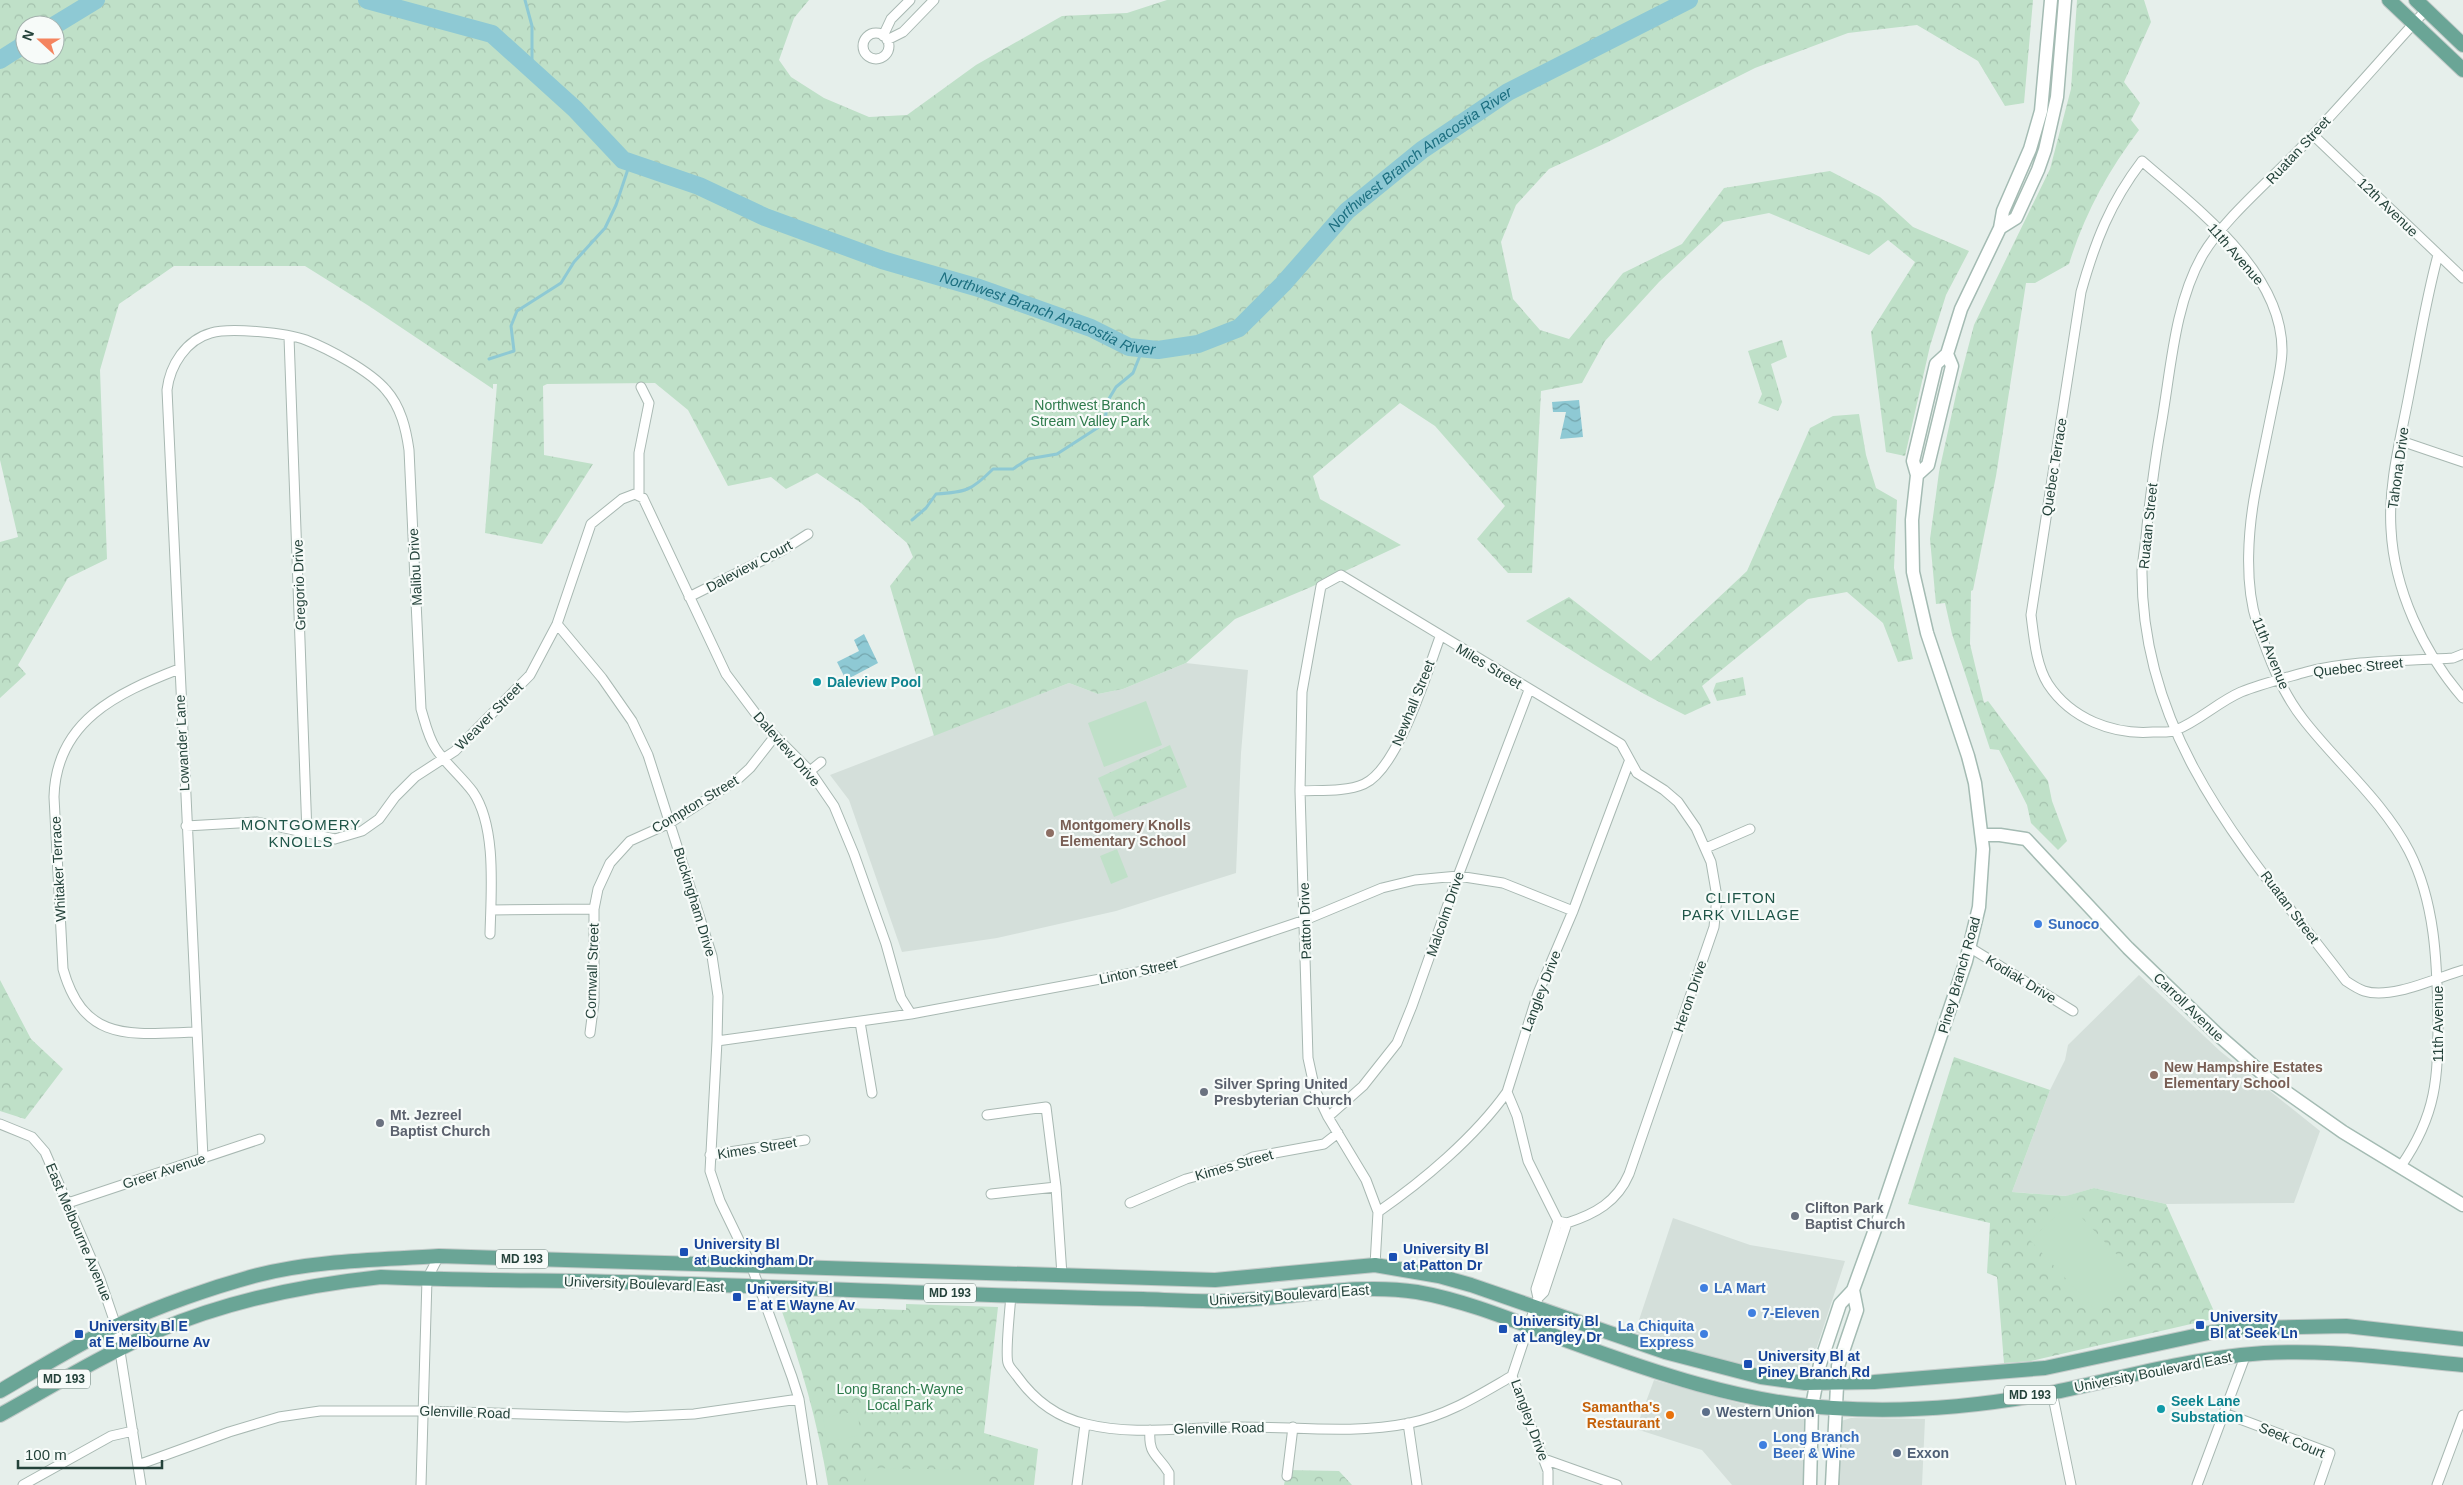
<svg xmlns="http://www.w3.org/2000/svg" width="2463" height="1485" font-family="Arial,sans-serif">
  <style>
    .built { fill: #d4dfda }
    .forest { fill: url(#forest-crowns); fill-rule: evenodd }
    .pitch { fill: #bfe0c8 }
    .water { fill: url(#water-waves) }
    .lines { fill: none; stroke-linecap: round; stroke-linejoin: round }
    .stream { stroke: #8ec9d4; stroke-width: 3 }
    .river { stroke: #8ec9d4; stroke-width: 18 }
    .street-casing { stroke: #a8b8b2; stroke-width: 11 }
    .secondary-casing { stroke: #a4bbb3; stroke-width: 15 }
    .primary-casing { stroke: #c2cac8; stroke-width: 16 }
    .street { stroke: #fff; stroke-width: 9 }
    .secondary { stroke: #fff; stroke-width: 12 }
    .primary { stroke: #6aa596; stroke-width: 14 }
    .culture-dot { fill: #0f9aa8; stroke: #f7fbf9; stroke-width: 2 }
    .education-dot { fill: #8d6e63; stroke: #f7fbf9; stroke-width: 2 }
    .shop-dot { fill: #3f7fe0; stroke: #f7fbf9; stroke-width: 2 }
    .worship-dot { fill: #6b7280; stroke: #f7fbf9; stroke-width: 2 }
    .transit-dot { fill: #1a4fb4; stroke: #f7fbf9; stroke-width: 2 }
    .service-dot { fill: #5c6f8a; stroke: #f7fbf9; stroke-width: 2 }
    .food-dot { fill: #e8710a; stroke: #f7fbf9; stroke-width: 2 }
    .labels { text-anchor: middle; stroke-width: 4.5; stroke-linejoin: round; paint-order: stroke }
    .shield { fill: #f7fbf9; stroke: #637a73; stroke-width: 1 }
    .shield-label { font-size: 12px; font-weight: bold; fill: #24423a }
    .street-label { font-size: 14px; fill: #24423a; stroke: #f7fbf9 }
    .park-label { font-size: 14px; fill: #2d7a4b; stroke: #f7fbf9 }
    .culture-label { font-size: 14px; font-weight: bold; fill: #0d838f; stroke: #f7fbf9; text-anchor: start }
    .education-label { font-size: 14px; font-weight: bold; fill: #785e54; stroke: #f7fbf9; text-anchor: start }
    .shop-label { font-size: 14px; font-weight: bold; fill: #366cbe; stroke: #f7fbf9; text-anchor: start }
    .worship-label { font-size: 14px; font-weight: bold; fill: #5b616d; stroke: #f7fbf9; text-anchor: start }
    .transit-label { font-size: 14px; font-weight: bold; fill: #164399; stroke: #f7fbf9; text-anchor: start }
    .food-label { font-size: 14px; font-weight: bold; fill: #c56008; stroke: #f7fbf9; text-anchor: end }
    .service-label { font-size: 14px; font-weight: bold; fill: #4e5e75; stroke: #f7fbf9; text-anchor: start }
    .water-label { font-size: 15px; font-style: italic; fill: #1c6f80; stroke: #f7fbf9 }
    .neighbourhood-label { font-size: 15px; letter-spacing: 1px; fill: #1f5548; stroke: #f7fbf9 }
  </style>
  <defs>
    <pattern id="forest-crowns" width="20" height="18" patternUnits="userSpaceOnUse" patternTransform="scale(1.25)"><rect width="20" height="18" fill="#bfe0c8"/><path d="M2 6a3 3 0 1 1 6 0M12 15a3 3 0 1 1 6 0" fill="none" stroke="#a4c1ad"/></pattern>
    <pattern id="water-waves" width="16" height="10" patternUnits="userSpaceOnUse" patternTransform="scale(1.25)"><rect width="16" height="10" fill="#8ec9d4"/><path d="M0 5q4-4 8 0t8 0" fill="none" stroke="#74a5ad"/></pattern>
  </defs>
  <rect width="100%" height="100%" fill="#e6efeb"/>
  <!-- built -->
  <path class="built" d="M1186,663L1248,670L1241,753L1236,873L1116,911L997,938L902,952L849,800L830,775L1069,683L1098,694L1123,689Z
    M2139,975L2220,1051L2320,1131L2294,1203L2166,1204L2094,1188L2067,1196L2012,1192L2050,1090L2065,1060L2068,1045Z
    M1673,1218L1750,1245L1845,1261L1812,1362L1802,1373L1747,1367L1671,1347L1635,1332Z
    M1654,1380L1742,1404L1794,1412L1804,1419L1808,1430L1806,1485H1732L1702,1450L1636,1429Z
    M1851,1418L1925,1419L1922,1485H1832L1841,1421Z"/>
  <!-- forest -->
  <path class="forest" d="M0,0H809L794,18L779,60L791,77L824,98L869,117L907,115L976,65L1062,16L1127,13L1167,0H2033L2024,103L2005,106L1978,61L1917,25L1848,33L1755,68L1608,142L1549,169L1516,205L1501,242L1513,299L1540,330L1569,339L1623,273L1682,244L1724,188L1830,171L1880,197L1913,227L1969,251L1946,295L1930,346L1905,456L1886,452L1871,332L1915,262L1888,240L1869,255L1769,213L1723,222L1659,282L1605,341L1582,383L1541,391L1532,573H1508L1477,539L1505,506L1435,426L1400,403L1313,476L1320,499L1401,545L1311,587L1235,619L1186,663L1123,689L1098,694L1069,683L934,736L890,586L913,557L907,543L861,503L817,473L786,489L771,477L728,486L688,410L655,383L547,384L543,386L544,455L593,464L542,544L485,533L497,384H493V389L369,306L305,266H174L119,304L100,370L107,559L68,578L18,665L26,674L0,698V542L18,537L0,460ZM25,25H55V55H25Z
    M2077,0H2144L2151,22L2124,82L2140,103L2131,120L2139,130C2108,171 2084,215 2069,264L2035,283H2026L1996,476L1973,590L1971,591L1970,644L1984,703L1988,701L2048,781L2052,801L2067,841L2058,850L2031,823L2027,805L1999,750L1990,749L1952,634L1945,603L1936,604L1930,539L1939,472L1957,390L1974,325L2050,169L2071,89Z
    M1782,340L1787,357L1771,364L1782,402L1778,411L1758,403L1762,394L1748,351Z
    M1859,414L1866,455L1876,488L1897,500L1894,568L1913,659L1898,662L1883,623L1847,592L1808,599L1702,686L1711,703L1685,715C1629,688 1578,655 1526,621L1569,597L1651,661L1747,571L1810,428L1833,416Z
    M1743,677L1746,695L1717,701L1713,691L1716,683Z
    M1170,745L1187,787L1114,817L1098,778Z
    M0,980L31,1039L63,1069L25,1119L0,1111Z
    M1954,1057L2050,1090L2012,1192L2066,1196L2094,1188L2166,1204L2217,1318L2031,1361L2004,1363L1997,1277L1987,1273L1990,1223L1908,1204Z
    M786,1300L791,1306L906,1310V1304L998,1307L984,1433L1038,1449L1034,1485H828C818,1423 801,1364 780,1306L782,1301Z
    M1287,1470L1339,1471L1352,1485H1284Z"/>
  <!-- pitch -->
  <path class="pitch" d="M1146,701L1162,745L1104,767L1088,723Z
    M1117,849L1128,877L1111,884L1100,856Z
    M2069,1204L2136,1275L2097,1312L2030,1240Z
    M857,1411L861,1435L827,1442L823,1418Z
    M866,1468L985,1470L984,1485H865Z"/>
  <!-- water -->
  <path class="water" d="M1579,400L1583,437L1560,439L1566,412H1553L1552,402Z
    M864,634L878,663L846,680L837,662L859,651L854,640Z"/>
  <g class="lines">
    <!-- stream -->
    <path class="stream" d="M525,0L532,26V70
      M489,359L514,351L511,326L517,311L561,283L574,262L605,228L616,205L630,163
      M912,520L926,508L936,494C966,492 971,491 993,469H1013L1028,459L1057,454L1105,423L1107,402L1116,387L1133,373L1143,348"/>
    <!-- river -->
    <g class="river">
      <path id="s1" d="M367,0L492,34L575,109L623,160L699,186L765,217L882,260L979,288L1091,328L1129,347L1158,350L1198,344L1239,328L1283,284L1347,211L1422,150L1508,92L1689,0"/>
      <path d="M55,25L96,0"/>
      <path d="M0,60L25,44"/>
    </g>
    <defs>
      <path id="street" d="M2426,10C2383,57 2341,106 2297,152C2267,183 2223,220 2202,256C2174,306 2171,370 2161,426C2155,459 2151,492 2147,526C2146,541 2143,556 2142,571C2141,741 2250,855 2346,981C2352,985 2358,989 2364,991C2391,1000 2436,978 2463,970
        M863 46a13 13 0 1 1 26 0a13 13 0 1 1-26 0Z
        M883,36L891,19L910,0
        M887,40L903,32L934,0
        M2313,135L2463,278
        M2438,255C2426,299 2419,344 2410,389C2402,434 2388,482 2391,529C2394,589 2423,652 2463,698
        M289,337L307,834
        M2401,441L2463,462
        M639,496V453L649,403L641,387
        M689,597L783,550L808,534
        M557,624L602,678L632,721L648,755L712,956L718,996L717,1041L710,1171L720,1201L751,1265L792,1377L799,1399L812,1485
        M179,669C117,693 56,721 54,797L63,969C84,1044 132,1034 196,1032
        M810,771L821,762
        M1300,791C1320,790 1346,792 1364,784C1398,769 1427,672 1440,637
        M186,826L257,822L335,839L362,831L379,819L395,797L415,777L455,751L530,675L557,624L591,524L622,499L635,494L643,498L726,674L765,726L810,771L834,806L854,854L886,944L901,998L911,1014
        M1706,848L1750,829
        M491,910L594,909
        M1969,947L2073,1011
        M860,1022L872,1093
        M590,1033L594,1002V909L598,889L610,863L630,841L670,823L738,779L750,768L775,736
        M717,1041L911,1014L1165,967L1305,920L1382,888L1415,880L1458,876L1503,883L1573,911
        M987,1115L1046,1107L1056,1187
        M1328,1117L1363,1086L1397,1043L1412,1006L1458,876L1529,690
        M0,1124L32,1137L45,1152L100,1279L116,1326L141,1485
        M710,1155L805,1140
        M203,1158L167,390C170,365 186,340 211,333C230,327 287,333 306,340C329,349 370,371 386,390C401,407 406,429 409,450L421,709C425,722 428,737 436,749C446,764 462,777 473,792C497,827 491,893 490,934
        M2401,1166C2437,1114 2438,1078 2438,1017C2437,961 2435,902 2409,851C2383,801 2337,763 2303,719C2281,691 2268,656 2257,623C2244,583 2248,529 2256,488C2262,459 2268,429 2274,400C2277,384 2282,366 2282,350C2282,271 2196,208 2142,161C2110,203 2095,242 2081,292L2031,615C2034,638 2036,665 2048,684C2071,719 2113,735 2153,732C2160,732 2170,733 2176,730C2199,721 2218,702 2241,692C2261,684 2285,678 2306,672C2351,660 2406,661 2453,658L2463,654
        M991,1194L1056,1187L1062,1275
        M68,1203L260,1139
        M1130,1203L1186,1179L1237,1165L1253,1157L1324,1144L1338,1133
        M1378,1212C1423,1181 1475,1137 1507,1092
        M1567,1223L1558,1221L1528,1161L1517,1116L1507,1092L1538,993L1573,911L1629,762
        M1375,1265L1378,1212L1366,1180L1328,1117L1315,1090L1308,1058L1300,791L1302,692L1321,586L1341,575L1621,744L1637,773L1664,790L1678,802L1696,828L1711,862L1717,897L1714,927L1629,1174C1617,1202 1595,1214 1567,1223
        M1011,1295C1010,1309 1005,1353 1008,1363C1009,1367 1014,1372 1017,1376C1034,1400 1056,1417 1086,1424C1134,1436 1184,1427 1233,1427C1291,1426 1352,1435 1410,1423C1448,1415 1479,1395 1512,1376
        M1538,1298L1536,1289L1558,1221
        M2052,1392L2071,1485
        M2224,1413L2330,1453L2319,1485
        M1408,1423L1417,1485
        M1150,1430C1148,1456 1158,1454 1169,1473V1485
        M1544,1459L1617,1485
        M138,1465L229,1432L279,1417L320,1411H424L627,1417L694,1414L799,1399
        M1287,1476L1293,1427
        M23,1485L111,1436L133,1431
        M421,1485L427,1279L439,1256
        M1077,1485L1085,1424
        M1548,1485V1471L1512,1376L1538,1298L1544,1292L1567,1223
        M2197,1485L2246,1354
        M2437,1485L2463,1415"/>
      <path id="secondary" d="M2000,228L2016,218L2038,170L2045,150L2057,97L2065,0
        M1917,475L1928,465L1952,366L1947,354
        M1982,835H2000L2026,839L2128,948L2217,1034L2272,1082L2343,1132L2463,1205
        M1810,1485L1812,1406L1820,1364L1840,1304L1853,1290L1881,1213L1966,961L1979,907L1983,849L1975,783L1968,756L1927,633L1913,572L1912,520L1917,475L1913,461L1936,364L1947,354L1961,309L2000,228L2003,211L2030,149L2041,111L2051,0
        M1832,1485L1838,1366L1857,1310L1853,1290"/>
      <path id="primary" d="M2389,0L2463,70
        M2416,0L2463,45
        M0,1391C38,1369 76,1345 116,1326C158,1306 213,1287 258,1275C317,1260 379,1260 439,1256L1215,1280L1375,1265L1439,1276L1471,1285L1665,1352L1761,1377L1805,1383L1874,1382L2045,1368L2213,1332L2257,1328L2346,1326L2463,1339
        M0,1415C52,1386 103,1355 157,1331C227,1301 305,1285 381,1277C473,1281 564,1280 656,1283C818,1288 980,1296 1143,1299C1171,1300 1199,1302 1227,1301C1291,1299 1353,1282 1417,1292C1468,1301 1519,1323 1568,1341C1653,1372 1742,1403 1833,1408C1906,1413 1983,1406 2055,1392C2117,1379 2178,1362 2241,1355C2315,1347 2390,1358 2463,1365"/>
    </defs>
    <!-- street casing -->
    <use href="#street" class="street-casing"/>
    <!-- secondary casing -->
    <use href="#secondary" class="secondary-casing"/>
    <!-- primary casing -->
    <use href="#primary" class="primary-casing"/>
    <!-- street -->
    <use href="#street" class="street"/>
    <!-- secondary -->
    <use href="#secondary" class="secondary"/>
    <!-- primary -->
    <use href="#primary" class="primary"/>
  </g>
  <!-- markers -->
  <g class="culture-dot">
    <circle cx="817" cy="682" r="5"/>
    <circle cx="2161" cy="1409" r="5"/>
  </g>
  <g class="education-dot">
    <circle cx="1050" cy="833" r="5"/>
    <circle cx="2154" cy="1075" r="5"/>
  </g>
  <g class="shop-dot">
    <circle cx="2038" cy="924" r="5"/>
    <circle cx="1704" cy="1288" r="5"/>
    <circle cx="1752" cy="1313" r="5"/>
    <circle cx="1704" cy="1334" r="5"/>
    <circle cx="1763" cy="1445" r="5"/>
  </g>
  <g class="worship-dot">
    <circle cx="1204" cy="1092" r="5"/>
    <circle cx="380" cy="1123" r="5"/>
    <circle cx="1795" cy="1216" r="5"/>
  </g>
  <g class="transit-dot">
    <rect x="679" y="1247" width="10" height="10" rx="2.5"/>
    <rect x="1388" y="1252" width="10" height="10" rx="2.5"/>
    <rect x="732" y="1292" width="10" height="10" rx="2.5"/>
    <rect x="2195" y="1320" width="10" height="10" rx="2.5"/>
    <rect x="1498" y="1324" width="10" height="10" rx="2.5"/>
    <rect x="74" y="1329" width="10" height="10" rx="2.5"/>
    <rect x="1743" y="1359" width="10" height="10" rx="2.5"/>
  </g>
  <g class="service-dot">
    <circle cx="1706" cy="1412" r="5"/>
    <circle cx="1897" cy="1453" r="5"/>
  </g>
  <circle class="food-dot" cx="1670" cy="1415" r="5"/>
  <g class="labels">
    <!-- shield labels -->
    <g class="shield">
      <rect x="496" y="1249.5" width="52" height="19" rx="4"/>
      <rect x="924" y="1283.5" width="52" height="19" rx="4"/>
      <rect x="38" y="1369.5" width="52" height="19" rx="4"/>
      <rect x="2004" y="1385.5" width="52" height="19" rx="4"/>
    </g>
    <g class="shield-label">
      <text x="522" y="1263">MD 193</text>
      <text x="950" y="1297">MD 193</text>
      <text x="64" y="1383">MD 193</text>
      <text x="2030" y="1399">MD 193</text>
    </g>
    <!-- street labels -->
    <g class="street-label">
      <text transform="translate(2298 150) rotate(-47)" y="5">Ruatan Street</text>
      <text transform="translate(2388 207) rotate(44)" y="5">12th Avenue</text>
      <text transform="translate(2236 254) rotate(49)" y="5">11th Avenue</text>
      <text transform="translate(2054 467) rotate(-81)" y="5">Quebec Terrace</text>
      <text transform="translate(2398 468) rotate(-82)" y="5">Tahona Drive</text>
      <text transform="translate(2148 526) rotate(-84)" y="5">Ruatan Street</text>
      <text transform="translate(749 566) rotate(-28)" y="5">Daleview Court</text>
      <text transform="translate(415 567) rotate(-93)" y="5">Malibu Drive</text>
      <text transform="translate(299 585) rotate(-92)" y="5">Gregorio Drive</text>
      <text transform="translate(2271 653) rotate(68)" y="5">11th Avenue</text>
      <text transform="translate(1489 666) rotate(31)" y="5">Miles Street</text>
      <text transform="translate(2358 667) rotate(-6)" y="5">Quebec Street</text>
      <text transform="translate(1413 703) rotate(-68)" y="5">Newhall Street</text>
      <text transform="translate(489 716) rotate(-45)" y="5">Weaver Street</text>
      <text transform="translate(182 743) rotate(-93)" y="5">Lowander Lane</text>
      <text transform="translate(787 749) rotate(49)" y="5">Daleview Drive</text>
      <text transform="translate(695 804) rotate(-31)" y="5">Compton Street</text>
      <text transform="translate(58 869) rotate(-93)" y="5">Whitaker Terrace</text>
      <text transform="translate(695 902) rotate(73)" y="5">Buckingham Drive</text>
      <text transform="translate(2290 907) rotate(53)" y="5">Ruatan Street</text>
      <text transform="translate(1445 914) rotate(-71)" y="5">Malcolm Drive</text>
      <text transform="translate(1305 921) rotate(-92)" y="5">Patton Drive</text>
      <text transform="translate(592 971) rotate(-88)" y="5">Cornwall Street</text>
      <text transform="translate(1138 971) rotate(-12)" y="5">Linton Street</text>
      <text transform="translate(1959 975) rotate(-74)" y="5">Piney Branch Road</text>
      <text transform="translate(2021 979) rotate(31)" y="5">Kodiak Drive</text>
      <text transform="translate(1541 991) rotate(-69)" y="5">Langley Drive</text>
      <text transform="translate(1690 996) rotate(-71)" y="5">Heron Drive</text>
      <text transform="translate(2189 1007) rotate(44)" y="5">Carroll Avenue</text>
      <text transform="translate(2438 1024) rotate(-90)" y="5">11th Avenue</text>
      <text transform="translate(757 1148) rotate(-9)" y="5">Kimes Street</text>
      <text transform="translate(1234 1165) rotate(-16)" y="5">Kimes Street</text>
      <text transform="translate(164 1171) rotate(-18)" y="5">Greer Avenue</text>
      <text transform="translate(79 1232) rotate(67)" y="5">East Melbourne Avenue</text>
      <text transform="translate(644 1284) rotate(2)" y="5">University Boulevard East</text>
      <text transform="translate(1289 1295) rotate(-4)" y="5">University Boulevard East</text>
      <text transform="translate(2153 1372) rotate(-11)" y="5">University Boulevard East</text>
      <text transform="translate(465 1412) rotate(2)" y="5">Glenville Road</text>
      <text transform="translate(1530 1420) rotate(70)" y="5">Langley Drive</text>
      <text transform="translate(1219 1428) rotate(-1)" y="5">Glenville Road</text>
      <text transform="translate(2292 1440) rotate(23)" y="5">Seek Court</text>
    </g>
    <!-- park labels -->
    <g class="park-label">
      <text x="1090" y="410">Northwest Branch<tspan x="1090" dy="16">Stream Valley Park</tspan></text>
      <text x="900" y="1394">Long Branch-Wayne<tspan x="900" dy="16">Local Park</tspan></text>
    </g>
    <!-- culture labels -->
    <g class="culture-label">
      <text x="827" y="687">Daleview Pool</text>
      <text x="2171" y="1406">Seek Lane<tspan x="2171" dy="16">Substation</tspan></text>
    </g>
    <!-- education labels -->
    <g class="education-label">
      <text x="1060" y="830">Montgomery Knolls<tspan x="1060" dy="16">Elementary School</tspan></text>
      <text x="2164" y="1072">New Hampshire Estates<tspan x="2164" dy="16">Elementary School</tspan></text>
    </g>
    <!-- shop labels -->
    <g class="shop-label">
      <text x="2048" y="929">Sunoco</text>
      <text x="1714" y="1293">LA Mart</text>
      <text x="1762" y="1318">7-Eleven</text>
      <text x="1694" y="1331" text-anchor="end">La Chiquita<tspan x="1694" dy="16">Express</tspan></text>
      <text x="1773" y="1442">Long Branch<tspan x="1773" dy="16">Beer &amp; Wine</tspan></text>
    </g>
    <!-- worship labels -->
    <g class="worship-label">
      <text x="1214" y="1089">Silver Spring United<tspan x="1214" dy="16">Presbyterian Church</tspan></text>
      <text x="390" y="1120">Mt. Jezreel<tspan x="390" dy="16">Baptist Church</tspan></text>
      <text x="1805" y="1213">Clifton Park<tspan x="1805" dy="16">Baptist Church</tspan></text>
    </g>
    <!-- transit labels -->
    <g class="transit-label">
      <text x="694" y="1249">University Bl<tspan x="694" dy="16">at Buckingham Dr</tspan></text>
      <text x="1403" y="1254">University Bl<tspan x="1403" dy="16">at Patton Dr</tspan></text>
      <text x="747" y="1294">University Bl<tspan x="747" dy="16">E at E Wayne Av</tspan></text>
      <text x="2210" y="1322">University<tspan x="2210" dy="16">Bl at Seek Ln</tspan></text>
      <text x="1513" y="1326">University Bl<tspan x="1513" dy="16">at Langley Dr</tspan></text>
      <text x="89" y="1331">University Bl E<tspan x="89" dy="16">at E Melbourne Av</tspan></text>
      <text x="1758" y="1361">University Bl at<tspan x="1758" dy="16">Piney Branch Rd</tspan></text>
    </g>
    <!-- food labels -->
    <g class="food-label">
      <text x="1660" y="1412">Samantha's<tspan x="1660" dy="16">Restaurant</tspan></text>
    </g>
    <!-- service labels -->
    <g class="service-label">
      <text x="1716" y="1417">Western Union</text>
      <text x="1907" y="1458">Exxon</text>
    </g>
    <!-- water labels -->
    <g class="water-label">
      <text dy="5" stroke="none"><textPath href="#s1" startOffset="1214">Northwest Branch Anacostia River</textPath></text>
      <text dy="5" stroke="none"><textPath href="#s1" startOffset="764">Northwest Branch Anacostia River</textPath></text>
    </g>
    <!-- neighbourhood labels -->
    <g class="neighbourhood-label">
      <text x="301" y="830">MONTGOMERY<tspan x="301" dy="17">KNOLLS</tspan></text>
      <text x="1741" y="903">CLIFTON<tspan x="1741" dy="17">PARK VILLAGE</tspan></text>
    </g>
  </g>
  <!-- north arrow -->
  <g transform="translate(40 40) rotate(291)"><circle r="24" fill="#f7fbf9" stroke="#a3b1ad"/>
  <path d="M0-4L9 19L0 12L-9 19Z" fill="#f4845f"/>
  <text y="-8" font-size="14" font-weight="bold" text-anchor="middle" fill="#24423a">N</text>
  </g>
  <!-- scale -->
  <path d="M18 1460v8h144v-8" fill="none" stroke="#24423a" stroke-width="2.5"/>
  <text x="25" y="1460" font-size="15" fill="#24423a" stroke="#f7fbf9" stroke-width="4" paint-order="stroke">100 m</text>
</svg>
